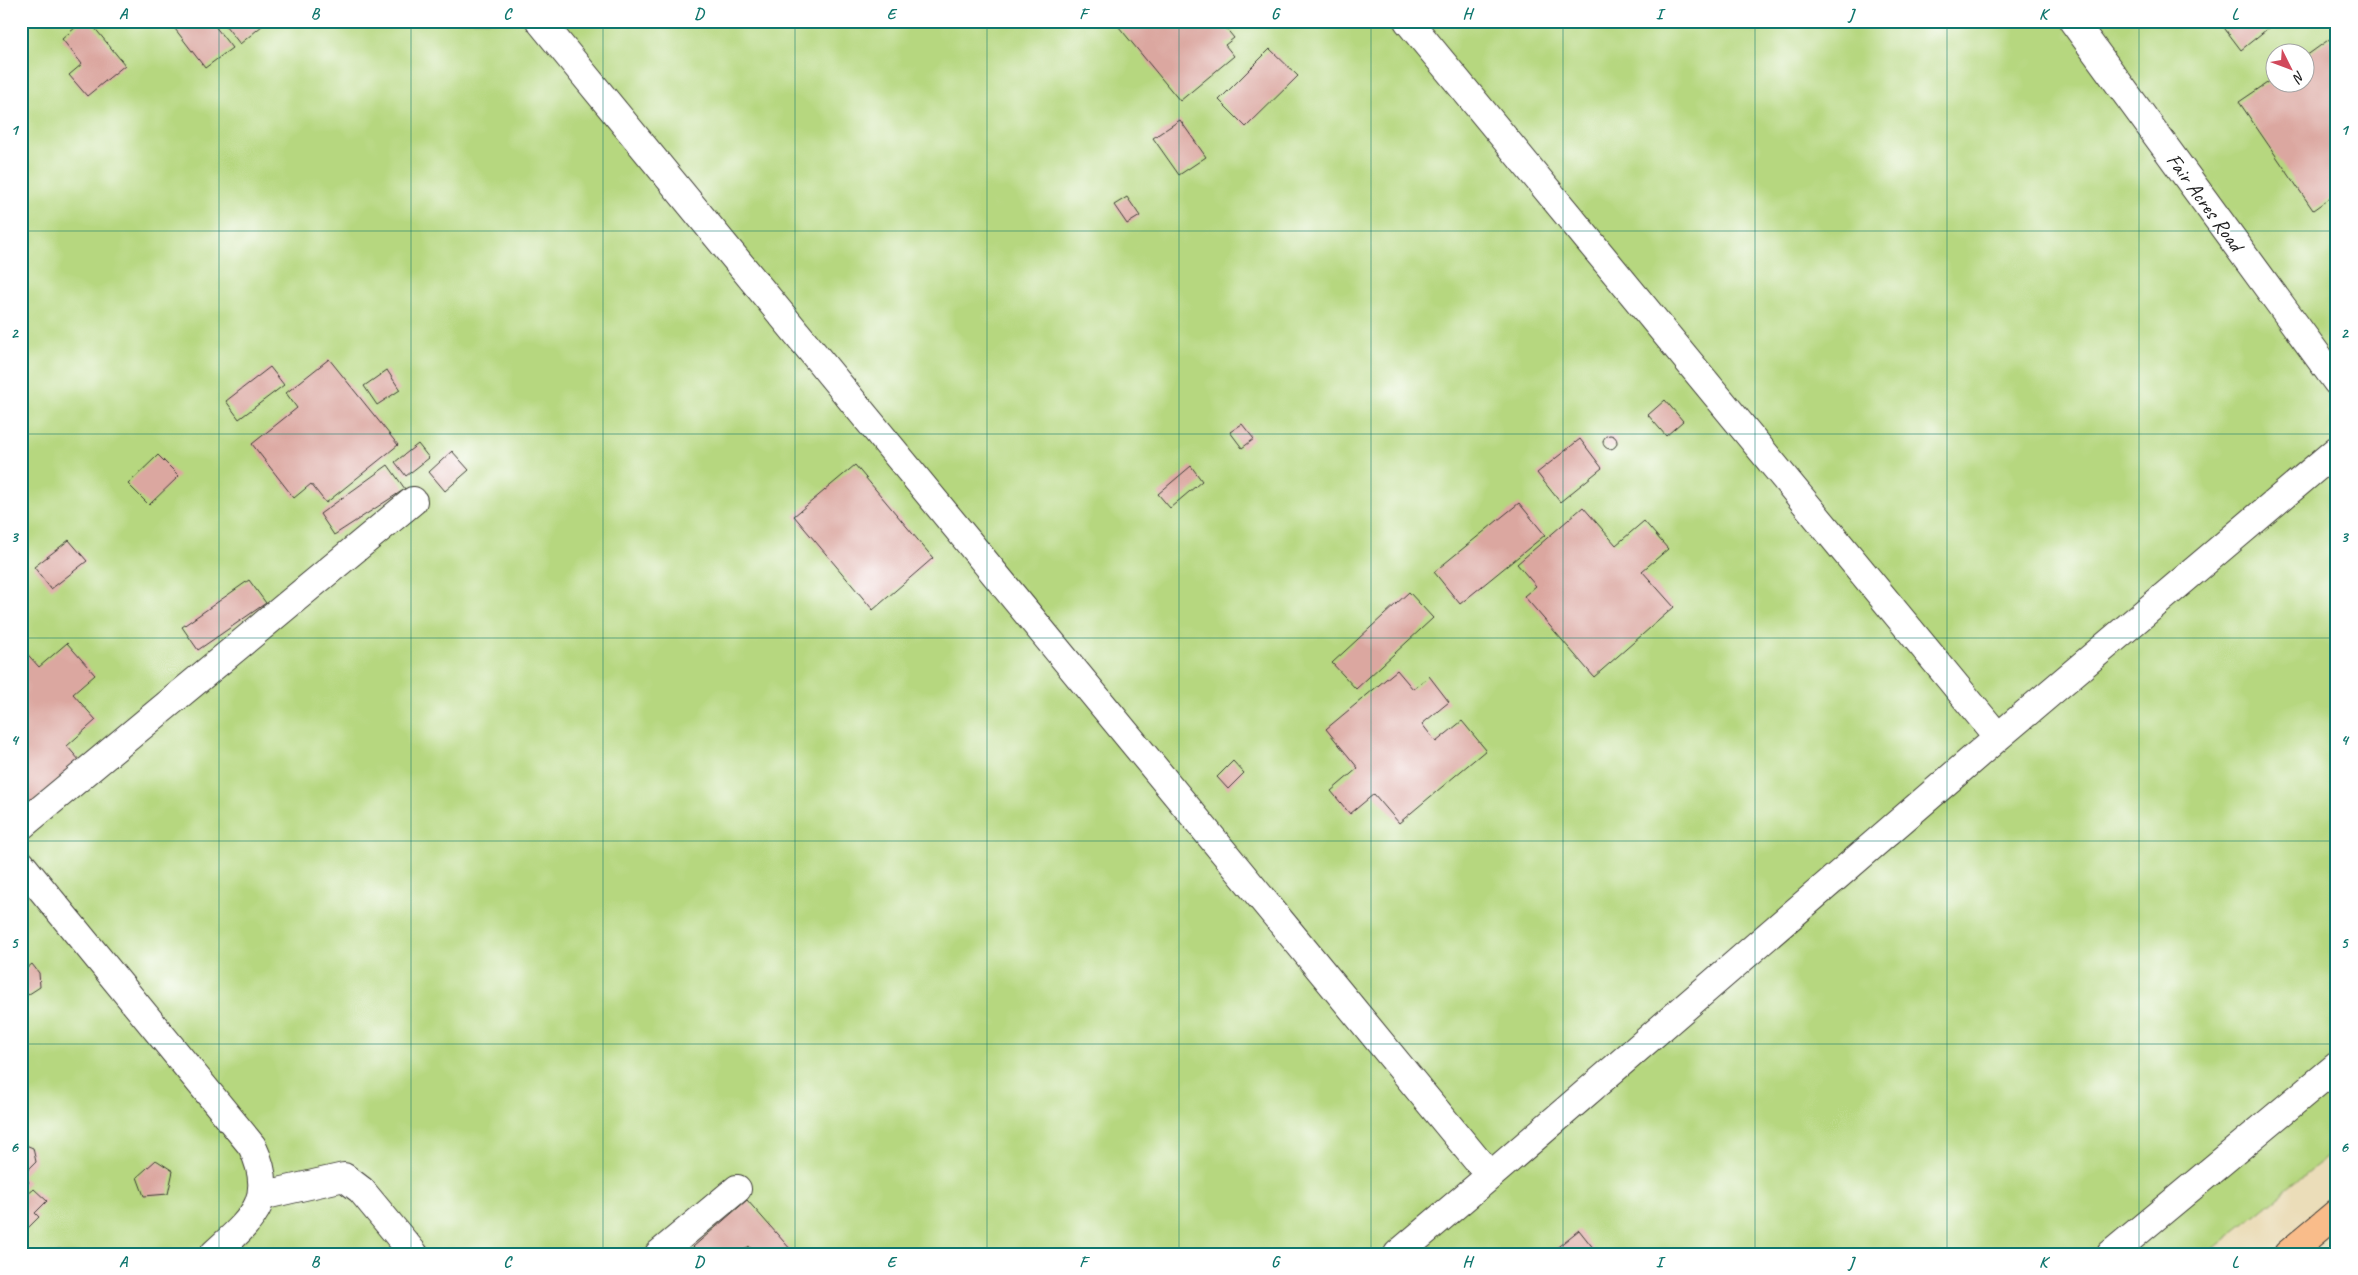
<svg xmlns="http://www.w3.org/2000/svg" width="2358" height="1275" font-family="Caveat,sans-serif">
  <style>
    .green { fill: #b6d77f; stroke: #697a4e; fill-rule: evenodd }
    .building { fill: #dba7a0 }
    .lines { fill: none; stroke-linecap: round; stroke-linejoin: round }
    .minor-casing { stroke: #3b3934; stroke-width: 30 }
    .major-casing { stroke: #3b3934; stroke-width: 30 }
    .minor { stroke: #fff; stroke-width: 28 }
    .major { stroke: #f9bc8a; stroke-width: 28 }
    .grid { fill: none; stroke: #0f766e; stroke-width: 1; stroke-opacity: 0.55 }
    .labels { text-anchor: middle; stroke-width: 4.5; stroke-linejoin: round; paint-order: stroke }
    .street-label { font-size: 21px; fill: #1c1c1c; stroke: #fff }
    .neatline { fill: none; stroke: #0f766e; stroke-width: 2 }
    .grid-label { font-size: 16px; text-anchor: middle; font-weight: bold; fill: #0f766e }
  </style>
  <rect width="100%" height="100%" fill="#fff"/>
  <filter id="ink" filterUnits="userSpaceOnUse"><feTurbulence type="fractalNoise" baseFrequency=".02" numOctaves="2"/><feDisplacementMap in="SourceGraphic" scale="10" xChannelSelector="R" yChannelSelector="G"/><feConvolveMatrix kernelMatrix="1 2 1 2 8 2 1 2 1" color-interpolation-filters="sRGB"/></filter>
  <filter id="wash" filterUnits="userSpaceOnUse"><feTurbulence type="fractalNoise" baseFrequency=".0096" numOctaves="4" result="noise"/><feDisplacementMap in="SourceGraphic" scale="20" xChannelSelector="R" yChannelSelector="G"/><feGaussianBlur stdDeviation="1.12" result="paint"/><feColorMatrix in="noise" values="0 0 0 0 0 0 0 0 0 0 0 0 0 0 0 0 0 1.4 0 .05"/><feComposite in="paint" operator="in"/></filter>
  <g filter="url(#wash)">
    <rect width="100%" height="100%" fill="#ebddb9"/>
    <!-- green -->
    <path class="green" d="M21,21H2337V1149L2207,1254H21ZM2276,52H2306V82H2276Z"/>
    <g id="blocks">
      <!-- building -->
      <path class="building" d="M83,21H89L125,65L87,96L69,75L82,64L62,39Z
        M169,21H211L232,48L205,68Z
        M222,21H268L240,44Z
        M1114,21H1220L1234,38L1225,45L1234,56L1180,101Z
        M2219,21H2277L2241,50Z
        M2331,38L2337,47V193L2313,210L2239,102L2276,77V82H2306V56Z
        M1270,49L1298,76L1246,127L1219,100Z
        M1180,120L1206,157L1179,175L1153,138Z
        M1127,197L1140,216L1127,224L1114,205Z
        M329,359L398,445L326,503L311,484L294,498L252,444L297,408L286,393Z
        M270,367L284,385L239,419L226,401Z
        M387,370L400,390L377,405L364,386Z
        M1665,400L1683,421L1666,436L1648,415Z
        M1242,424L1254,439L1242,448L1230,432Z
        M1603 442a7 7 0 1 1 14 0a7 7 0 1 1-14 0Z
        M1580,439L1602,468L1560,502L1537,473Z
        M418,444L429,458L406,476L395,462Z
        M452,451L469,470L445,491L429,472Z
        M158,455L179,476L149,505L128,484Z
        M388,465L405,489L334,535L320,514Z
        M855,465L933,558L873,610L794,516Z
        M1191,466L1202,481L1170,508L1158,494Z
        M1519,503L1545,535L1460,604L1434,572Z
        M1583,507L1616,545L1644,521L1668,549L1642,571L1674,607L1594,677L1524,596L1536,586L1517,564Z
        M69,540L87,561L51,589L34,567Z
        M249,580L266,603L198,650L182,627Z
        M1409,592L1433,618L1356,689L1332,663Z
        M67,643L95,675L73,694L96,720L67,746L80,761L30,806L21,795V647L39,667Z
        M1397,670L1413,689L1429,676L1449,702L1422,724L1436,742L1462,721L1486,750L1399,823L1374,794L1350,814L1331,791L1358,768L1326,729Z
        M1233,761L1244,773L1228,789L1217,777Z
        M32,964L39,973L40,987L26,996L21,991V973Z
        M21,1143L33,1148L36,1162L22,1176L29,1182L21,1190L27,1195L34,1189L47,1201L35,1213L39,1217L27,1229L21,1224Z
        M156,1160L173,1171L168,1194L144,1196L137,1177Z
        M747,1200L792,1251L788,1254H755L749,1246L740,1254H700L693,1247Z
        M1579,1230L1598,1254H1549Z"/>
    </g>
  </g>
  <g filter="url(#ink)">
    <use href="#blocks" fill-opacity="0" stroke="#3b3934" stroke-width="1"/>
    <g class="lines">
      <defs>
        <path id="minor" d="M540,21L1490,1176L1998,737L2337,450
          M1408,21L1998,737
          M2073,21L2337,382
          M21,826L413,501
          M21,864L252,1146C278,1200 252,1219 214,1254
          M261,1196L344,1177L361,1190L414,1254
          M659,1254L737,1189
          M1398,1254L1490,1176
          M2111,1254L2337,1066"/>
        <path id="major" d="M2288,1254L2337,1213"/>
      </defs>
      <!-- minor casing -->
      <use href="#minor" class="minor-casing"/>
      <!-- major casing -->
      <use href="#major" class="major-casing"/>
      <!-- minor -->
      <use href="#minor" class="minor"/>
      <!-- major -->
      <use href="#major" class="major"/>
    </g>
  </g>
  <!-- grid -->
  <path class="grid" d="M219,21V1254M411,21V1254M603,21V1254M795,21V1254M987,21V1254M1179,21V1254M1371,21V1254M1563,21V1254M1755,21V1254M1947,21V1254M2139,21V1254M21,231H2337M21,434H2337M21,638H2337M21,841H2337M21,1044H2337"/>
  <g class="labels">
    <!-- street labels -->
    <g class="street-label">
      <text transform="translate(2205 202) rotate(54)" y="7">Fair Acres Road</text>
    </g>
  </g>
  <!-- margin -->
  <rect width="2358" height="1275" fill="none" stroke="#fff" stroke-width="55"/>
  <!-- north arrow -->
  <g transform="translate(2290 68) rotate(132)"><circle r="24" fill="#ffffff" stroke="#a4a4a4"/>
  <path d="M0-4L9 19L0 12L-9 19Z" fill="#d1495b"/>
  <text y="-8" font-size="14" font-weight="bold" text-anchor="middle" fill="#1c1c1c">N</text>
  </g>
  <rect x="28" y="28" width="2302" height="1220" class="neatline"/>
  <g class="grid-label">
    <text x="123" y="19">A</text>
    <text x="315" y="19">B</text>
    <text x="507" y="19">C</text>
    <text x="699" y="19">D</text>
    <text x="891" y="19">E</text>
    <text x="1083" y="19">F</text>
    <text x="1275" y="19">G</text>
    <text x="1467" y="19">H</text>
    <text x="1659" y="19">I</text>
    <text x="1851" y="19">J</text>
    <text x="2043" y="19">K</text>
    <text x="2235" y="19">L</text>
    <text x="14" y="135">1</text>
    <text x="2344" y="135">1</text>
    <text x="14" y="338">2</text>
    <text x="2344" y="338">2</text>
    <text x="14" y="542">3</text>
    <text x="2344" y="542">3</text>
    <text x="14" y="745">4</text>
    <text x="2344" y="745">4</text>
    <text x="14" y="948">5</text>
    <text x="2344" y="948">5</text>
    <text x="14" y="1152">6</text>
    <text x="2344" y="1152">6</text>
    <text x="123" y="1267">A</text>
    <text x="315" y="1267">B</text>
    <text x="507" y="1267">C</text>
    <text x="699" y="1267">D</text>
    <text x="891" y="1267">E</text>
    <text x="1083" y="1267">F</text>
    <text x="1275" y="1267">G</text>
    <text x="1467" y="1267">H</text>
    <text x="1659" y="1267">I</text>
    <text x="1851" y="1267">J</text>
    <text x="2043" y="1267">K</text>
    <text x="2235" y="1267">L</text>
  </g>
</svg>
